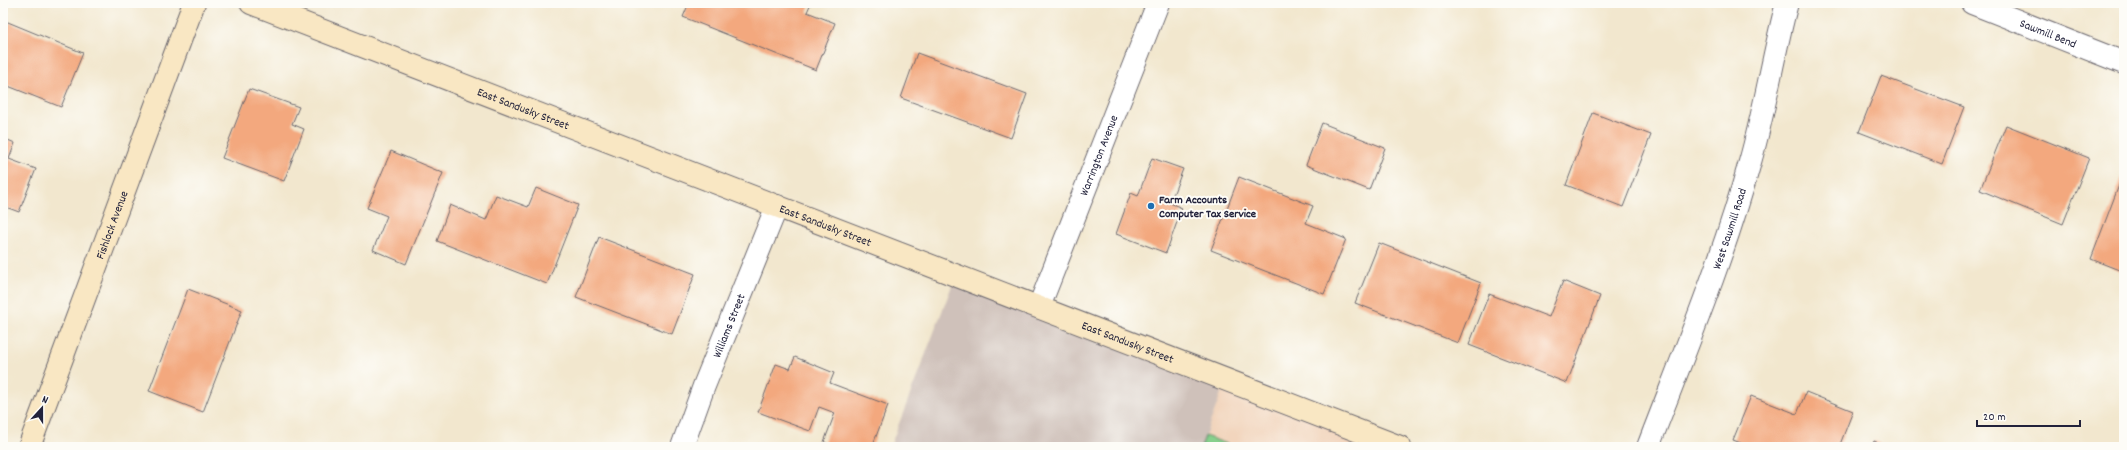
<svg xmlns="http://www.w3.org/2000/svg" width="2127" height="450" font-family="Dekko,sans-serif">
  <style>
    .built { fill: #f2d5bd }
    .industrial { fill: #cfc1ba }
    .green { fill: #87d08c; stroke: #547964 }
    .building { fill: #f3a87e }
    .lines { fill: none; stroke-linecap: round; stroke-linejoin: round }
    .street-casing { stroke: #6b676e; stroke-width: 24 }
    .secondary-casing { stroke: #6b676e; stroke-width: 24 }
    .street { stroke: #fff; stroke-width: 22 }
    .secondary { stroke: #f9e7c3; stroke-width: 22 }
    .poi-dot { fill: #1f6fb2; stroke: #fdfcf7; stroke-width: 1.5 }
    .labels { text-anchor: middle; stroke-width: 4; stroke-linejoin: round; paint-order: stroke }
    .street-label { font-size: 12px; fill: #22223b; stroke: #fdfcf7 }
    .poi-label { font-size: 12px; font-weight: bold; fill: #22223b; stroke: #fdfcf7; text-anchor: start }
  </style>
  <rect width="100%" height="100%" fill="#fdfcf7"/>
  <filter id="ink" filterUnits="userSpaceOnUse"><feTurbulence type="fractalNoise" baseFrequency=".025" numOctaves="2"/><feDisplacementMap in="SourceGraphic" scale="8" xChannelSelector="R" yChannelSelector="G"/><feConvolveMatrix kernelMatrix="1 2 1 2 8 2 1 2 1" color-interpolation-filters="sRGB"/></filter>
  <filter id="wash" filterUnits="userSpaceOnUse"><feTurbulence type="fractalNoise" baseFrequency=".012" numOctaves="4" result="noise"/><feDisplacementMap in="SourceGraphic" scale="16" xChannelSelector="R" yChannelSelector="G"/><feGaussianBlur stdDeviation="0.9" result="paint"/><feColorMatrix in="noise" values="0 0 0 0 0 0 0 0 0 0 0 0 0 0 0 0 0 1.4 0 .05"/><feComposite in="paint" operator="in"/></filter>
  <g filter="url(#wash)">
    <rect width="100%" height="100%" fill="#f2e7ce"/>
    <!-- built -->
    <path class="built" d="M1226,380L1400,447H1201Z"/>
    <!-- industrial -->
    <path class="industrial" d="M956,275L1226,380L1201,447H890Z"/>
    <!-- green -->
    <path class="green" d="M1205,436L1236,447H1201Z"/>
    <g id="blocks">
      <!-- building -->
      <path class="building" d="M689,3H811L807,12L835,23L816,70L683,17Z
        M3,20L83,53L61,107L3,84Z
        M917,53L1027,94L1011,138L901,98Z
        M1881,76L1964,107L1942,164L1859,132Z
        M249,89L299,107L292,124L304,129L284,181L222,158Z
        M1593,113L1651,135L1623,207L1566,185Z
        M1322,123L1385,148L1369,190L1306,165Z
        M2006,125L2089,158L2063,224L1980,190Z
        M3,138L15,143L9,159L36,169L19,212L3,206Z
        M391,151L443,173L406,264L373,250L387,216L367,208Z
        M1152,158L1183,169L1170,203L1182,208L1166,253L1116,234L1131,193L1138,196Z
        M2124,172V272L2091,259Z
        M1239,177L1313,206L1306,223L1346,239L1324,294L1211,250Z
        M536,188L578,205L547,284L437,241L450,205L486,220L496,195L528,207Z
        M599,237L695,274L672,334L576,297Z
        M1379,243L1481,283L1458,343L1355,303Z
        M1563,281L1600,296L1567,383L1469,345L1489,294L1549,317Z
        M188,289L242,310L203,412L149,391Z
        M795,357L834,373L830,383L888,405L872,447H836L824,442L835,413L819,407L810,431L758,412L776,364L790,369Z
        M1806,392L1853,411L1839,447H1751L1733,440L1751,396L1797,414Z
        M1874,441L1888,447H1872Z"/>
    </g>
  </g>
  <g filter="url(#ink)">
    <use href="#blocks" fill-opacity="0" stroke="#6b676e" stroke-width="1"/>
    <g class="lines">
      <defs>
        <g id="street">
          <path id="s1" d="M1972,3L2124,63"/>
          <path id="s2" d="M1039,307L1158,3"/>
          <path id="s3" d="M682,447L704,386L777,206"/>
          <path id="s4" d="M1648,447C1684,353 1723,259 1750,162C1765,110 1773,55 1787,3"/>
        </g>
        <g id="secondary">
          <path id="s5" d="M251,3L1400,447"/>
          <path id="s6" d="M29,447L194,3"/>
        </g>
      </defs>
      <!-- street casing -->
      <use href="#street" class="street-casing"/>
      <!-- secondary casing -->
      <use href="#secondary" class="secondary-casing"/>
      <!-- street -->
      <use href="#street" class="street"/>
      <!-- secondary -->
      <use href="#secondary" class="secondary"/>
    </g>
  </g>
  <!-- markers -->
  <circle class="poi-dot" cx="1151" cy="206" r="4"/>
  <g class="labels">
    <!-- street labels -->
    <g class="street-label">
      <text dy="4" stroke="none"><textPath href="#s1" startOffset="82">Sawmill Bend</textPath></text>
      <text dy="4" stroke="none"><textPath href="#s5" startOffset="292">East Sandusky Street</textPath></text>
      <text dy="4" stroke="none"><textPath href="#s2" startOffset="163">Warrington Avenue</textPath></text>
      <text dy="4" stroke="none"><textPath href="#s6" startOffset="237">Fishlock Avenue</textPath></text>
      <text dy="4" stroke="none"><textPath href="#s5" startOffset="616">East Sandusky Street</textPath></text>
      <text dy="4" stroke="none"><textPath href="#s4" startOffset="233">West Sawmill Road</textPath></text>
      <text dy="4" stroke="none"><textPath href="#s3" startOffset="130">Williams Street</textPath></text>
      <text dy="4" stroke="none"><textPath href="#s5" startOffset="940">East Sandusky Street</textPath></text>
    </g>
    <!-- poi labels -->
    <g class="poi-label">
      <text x="1159" y="203">Farm Accounts<tspan x="1159" dy="14">Computer Tax Service</tspan></text>
    </g>
  </g>
  <!-- margin -->
  <rect width="2127" height="450" fill="none" stroke="#fdfcf7" stroke-width="16"/>
  <!-- north arrow -->
  <g transform="translate(42 408) rotate(21)" stroke="#fdfcf7" stroke-width="3" paint-order="stroke">
  <path d="M0-3L7 15L0 10L-7 15Z" fill="#22223b"/>
  <text y="-6" font-size="11" font-weight="bold" text-anchor="middle" fill="#22223b">N</text>
  </g>
  <!-- scale -->
  <path d="M1977 420v6h103v-6" fill="none" stroke="#22223b" stroke-width="2"/>
  <text x="1983" y="420" font-size="12" fill="#22223b" stroke="#fdfcf7" stroke-width="3" paint-order="stroke">20 m</text>
</svg>
